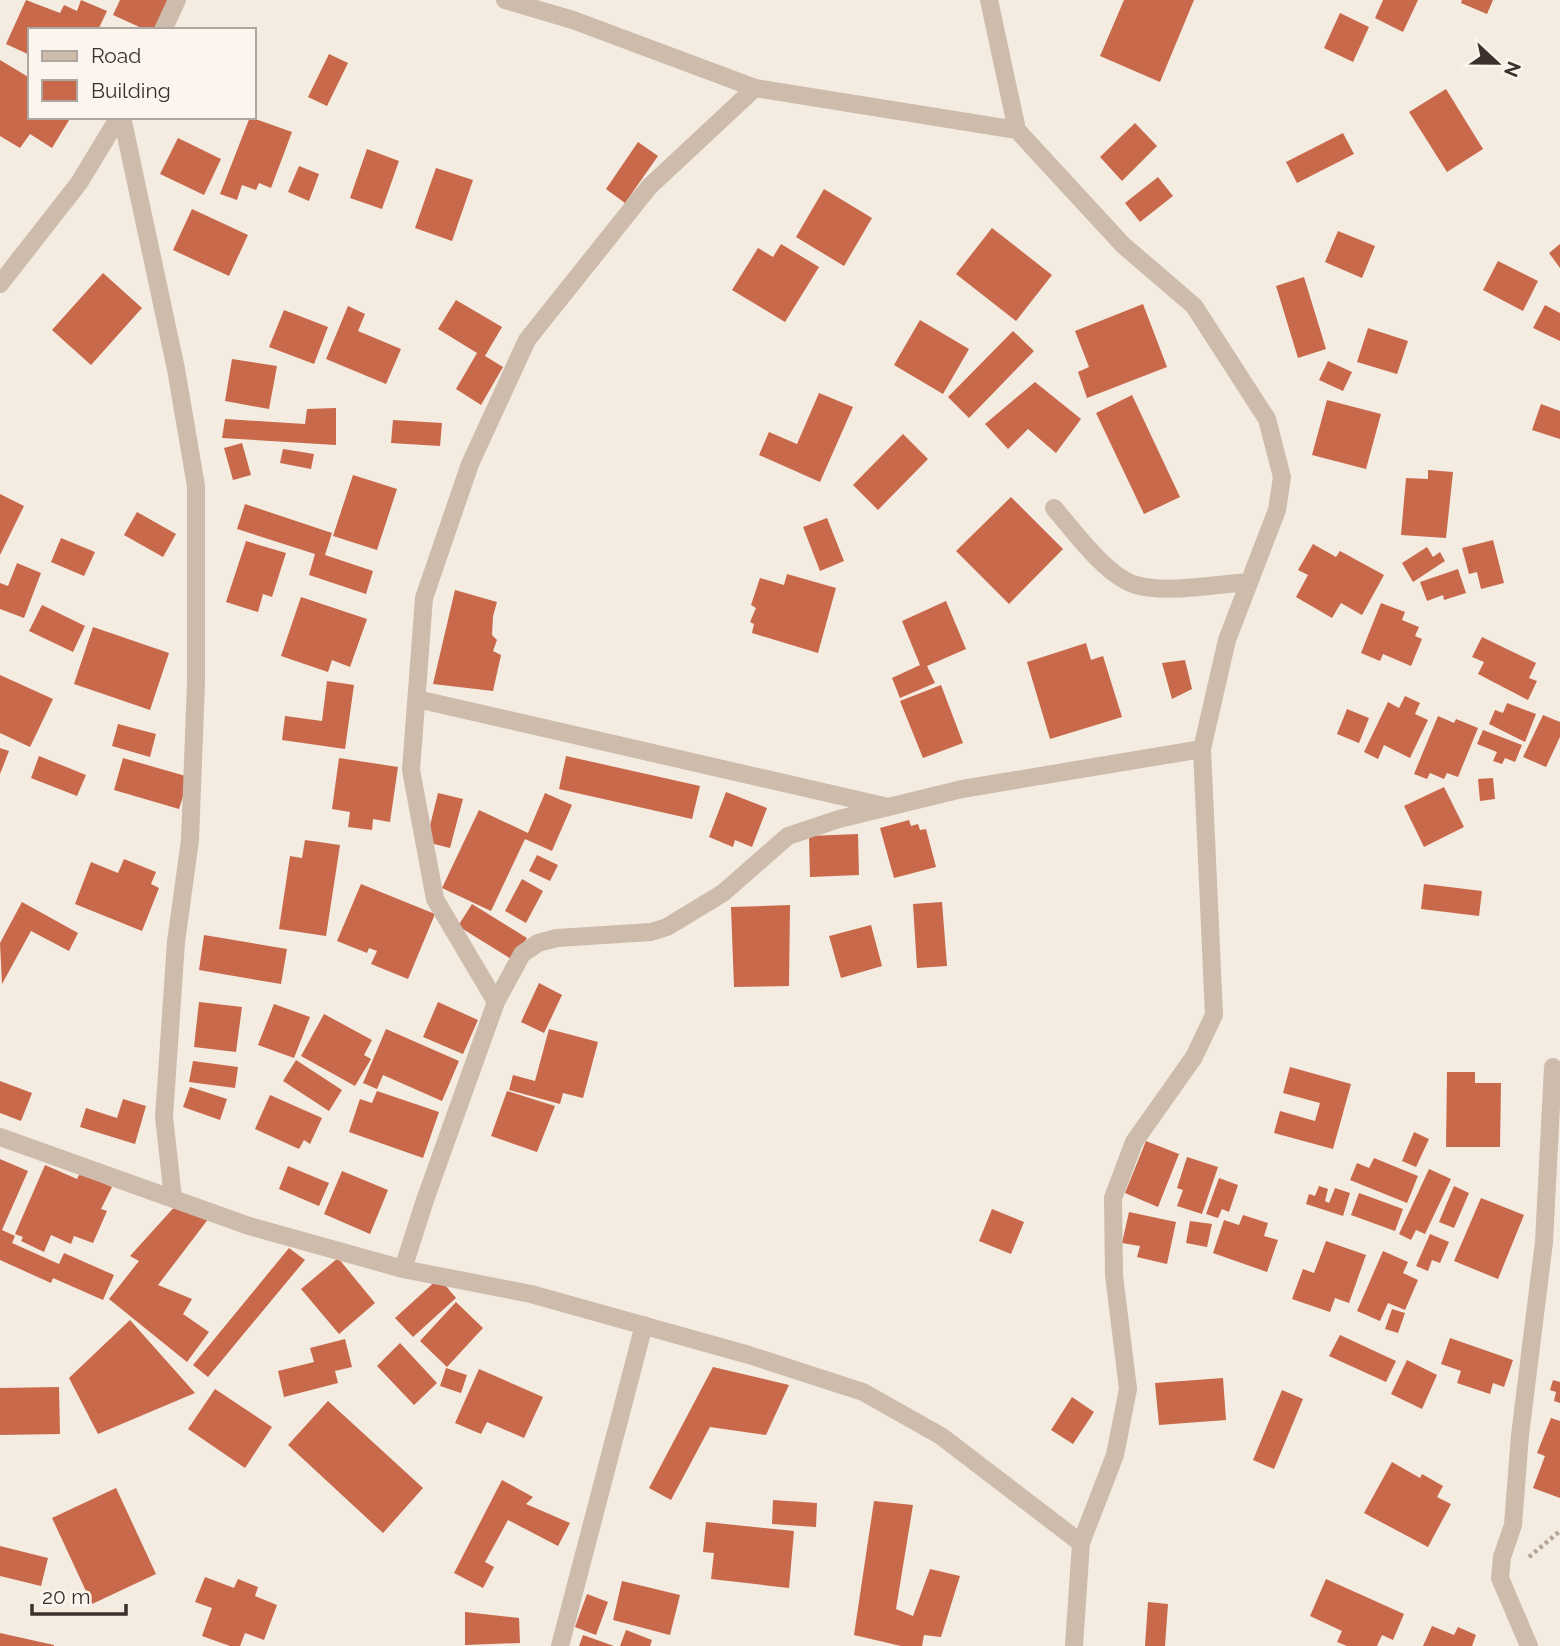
<svg xmlns="http://www.w3.org/2000/svg" width="1560" height="1646" font-family="Raleway,sans-serif">
  <style>
    .building { fill: #c8694b }
    .lines { fill: none; stroke-linecap: round; stroke-linejoin: round }
    .path { stroke: #b9a596; stroke-width: 4.5; stroke-dasharray: 3.5 3.5; stroke-linecap: butt }
    .minor { stroke: #cdbbac; stroke-width: 18 }
  </style>
  <rect width="100%" height="100%" fill="#f4ebe1"/>
  <!-- building -->
  <path class="building" d="M26,0L60,13L64,5L77,11L81,0L107,11L98,30H30V55L6,44Z
    M120,0H173L160,30H146L113,15Z
    M1124,0H1194L1160,82L1100,56Z
    M1383,0H1418L1403,32L1375,18Z
    M1462,0H1493L1487,14L1461,3Z
    M1340,13L1369,27L1353,62L1324,48Z
    M329,54L348,63L327,106L308,97Z
    M0,60L30,78V117H71L52,148L30,134L20,148L0,136Z
    M1446,89L1483,149L1447,172L1409,112Z
    M250,117L292,132L271,188L259,183L256,190L242,185L237,200L220,194Z
    M1135,123L1157,146L1122,181L1100,157Z
    M1343,133L1354,154L1297,183L1286,162Z
    M178,138L221,159L204,195L160,174Z
    M638,142L658,156L625,203L606,189Z
    M367,149L399,161L382,209L350,198Z
    M299,166L319,174L309,201L288,192Z
    M436,168L473,180L452,241L415,228Z
    M1158,177L1173,196L1140,222L1125,203Z
    M824,189L872,218L844,266L796,237Z
    M192,209L248,235L229,276L173,250Z
    M992,228L1052,275L1016,321L956,274Z
    M1338,231L1375,246L1362,278L1325,262Z
    M781,244L819,267L785,322L732,290L758,248L773,257Z
    M1560,244V268L1549,253Z
    M1498,261L1538,281L1523,311L1483,290Z
    M103,273L142,308L91,365L52,330Z
    M1304,277L1326,349L1298,358L1276,286Z
    M456,300L502,327L485,356L503,367L481,405L456,389L477,353L438,329Z
    M1143,304L1167,367L1087,398L1078,372L1089,367L1075,331Z
    M1545,305L1560,313V341L1533,328Z
    M348,306L365,314L358,331L401,349L386,384L326,359Z
    M284,310L328,327L314,364L269,347Z
    M920,320L969,349L943,394L894,365Z
    M1368,328L1408,341L1397,374L1357,362Z
    M1013,331L1034,351L969,418L948,397Z
    M232,359L277,366L269,409L225,401Z
    M1328,361L1352,372L1343,391L1319,380Z
    M1035,382L1081,419L1056,453L1028,429L1008,449L985,424Z
    M819,393L853,407L820,482L759,455L769,432L797,444Z
    M1132,395L1180,497L1144,514L1096,413Z
    M1327,400L1381,414L1366,469L1312,455Z
    M1541,404L1560,411V439L1532,430Z
    M336,408V445L222,438L225,419L305,424L307,409Z
    M393,420L442,423L440,446L391,443Z
    M903,434L928,459L878,510L853,485Z
    M242,443L251,475L233,480L224,448Z
    M283,449L314,454L311,469L280,463Z
    M1428,470L1453,472L1446,538L1401,535L1406,478L1428,479Z
    M353,475L397,489L377,550L333,536Z
    M0,494L24,506L0,555Z
    M1011,497L1063,549L1009,604L956,551Z
    M245,504L332,533L325,555L373,571L366,594L309,575L315,554L237,529Z
    M137,512L176,534L163,557L124,535Z
    M827,518L844,561L820,571L803,527Z
    M61,538L95,552L84,576L51,562Z
    M1493,540L1504,583L1481,589L1477,572L1469,574L1462,548Z
    M246,541L286,553L272,597L263,594L258,612L226,602Z
    M1313,544L1336,557L1340,551L1384,575L1362,615L1341,603L1332,618L1296,597L1308,575L1298,570Z
    M1427,547L1433,557L1440,552L1445,561L1413,582L1402,563Z
    M17,563L41,573L24,618L0,609V583L8,586Z
    M1458,569L1466,593L1444,600L1443,595L1427,601L1420,582Z
    M787,574L836,588L818,653L752,633L754,624L750,622L756,608L751,605L760,578L784,585Z
    M455,590L497,602L493,616L492,635L497,640L493,651L501,655L493,691L433,684Z
    M301,597L367,619L350,667L332,660L328,672L281,656Z
    M946,601L966,649L927,666L935,683L900,698L892,678L920,665L902,621Z
    M1381,603L1405,612L1402,620L1419,627L1415,636L1422,639L1411,666L1383,654L1380,661L1361,653Z
    M42,605L85,626L73,652L29,631Z
    M93,627L169,653L150,710L74,684Z
    M1482,637L1536,663L1529,678L1537,681L1528,700L1478,674L1484,662L1472,657Z
    M1086,643L1091,660L1103,656L1122,717L1050,739L1027,662Z
    M1185,660L1192,689L1172,699L1162,663Z
    M0,675L53,699L30,747L0,733Z
    M327,681L354,685L345,749L282,740L285,716L322,721Z
    M941,685L963,743L923,758L900,701Z
    M1405,696L1420,703L1415,714L1428,720L1410,758L1384,745L1378,759L1364,752L1388,702L1399,708Z
    M1507,703L1536,714L1525,742L1489,724L1495,710L1503,713Z
    M1347,709L1369,718L1359,743L1337,734Z
    M1543,715L1560,722V737L1546,767L1523,757Z
    M1438,716L1454,723L1456,719L1478,728L1458,777L1447,773L1444,779L1430,773L1427,779L1414,774Z
    M118,724L156,734L150,757L112,746Z
    M1483,730L1522,745L1515,762L1505,758L1502,764L1493,761L1497,752L1477,744Z
    M0,748L9,751L0,774Z
    M39,756L86,775L77,796L31,778Z
    M566,756L700,786L692,819L559,789Z
    M123,758L189,777L179,809L114,790Z
    M339,758L398,767L390,822L373,819L372,830L348,827L350,812L332,809Z
    M1493,778L1495,799L1480,801L1478,779Z
    M1444,787L1464,827L1424,847L1404,806Z
    M726,792L767,808L752,847L735,840L733,847L709,837Z
    M438,793L463,799L450,848L426,842Z
    M545,793L572,805L552,851L525,839L491,911L442,888L479,810L528,833Z
    M909,820L911,826L918,824L920,830L926,829L936,867L894,878L880,828Z
    M858,834L859,875L810,877L809,836Z
    M305,840L340,845L326,936L279,929L290,856L302,858Z
    M537,855L558,865L550,881L529,871Z
    M124,859L156,872L151,884L159,888L142,931L75,904L91,862L118,873Z
    M522,879L543,891L526,923L505,911Z
    M361,884L435,914L408,979L371,964L377,951L369,948L367,953L337,941Z
    M1424,884L1482,891L1479,916L1421,909Z
    M22,902L78,933L69,951L31,931L2,984L0,943Z
    M942,902L947,966L917,968L913,904Z
    M472,904L527,938L513,960L458,926Z
    M790,905L789,986L734,987L731,907Z
    M871,925L882,966L841,978L829,936Z
    M204,935L287,949L281,984L199,970Z
    M539,983L562,995L544,1033L521,1022Z
    M199,1002L242,1007L236,1052L194,1047Z
    M438,1002L478,1020L463,1054L423,1037Z
    M274,1004L310,1017L294,1058L258,1045Z
    M324,1014L372,1040L364,1055L371,1059L355,1086L301,1056Z
    M386,1029L459,1061L442,1101L383,1075L377,1089L363,1083Z
    M549,1029L598,1042L583,1098L563,1093L560,1104L509,1090L513,1075L535,1081Z
    M296,1060L342,1090L329,1111L283,1081Z
    M193,1061L238,1067L235,1088L189,1082Z
    M1290,1067L1351,1084L1333,1149L1274,1133L1280,1111L1315,1121L1320,1103L1283,1093Z
    M1447,1072H1475V1083H1501L1500,1147H1446Z
    M0,1081L32,1093L21,1121L0,1113Z
    M190,1087L227,1099L220,1120L183,1107Z
    M377,1091L439,1112L423,1158L349,1132L360,1099L372,1103Z
    M507,1091L555,1106L537,1152L491,1136Z
    M270,1095L322,1118L310,1144L304,1140L299,1149L255,1129Z
    M123,1099L146,1106L135,1144L80,1127L86,1108L117,1118Z
    M1414,1132L1429,1139L1416,1167L1402,1161Z
    M1146,1141L1179,1154L1158,1207L1125,1193Z
    M1187,1157L1218,1167L1202,1214L1177,1206L1183,1190L1177,1188Z
    M1374,1158L1418,1176L1407,1203L1350,1180L1357,1163L1369,1168Z
    M0,1159L28,1171L2,1230L15,1236L12,1243L59,1264L64,1253L114,1275L103,1300L53,1278L51,1283L0,1260Z
    M45,1165L77,1179L80,1173L112,1187L101,1209L107,1211L93,1243L74,1236L71,1244L51,1235L44,1252L21,1241L23,1237L15,1234Z
    M288,1166L329,1183L319,1206L279,1189Z
    M1429,1169L1451,1179L1425,1234L1416,1230L1411,1240L1399,1234Z
    M342,1171L388,1190L370,1234L324,1214Z
    M1219,1178L1238,1185L1229,1212L1222,1209L1218,1218L1206,1214Z
    M1319,1186L1328,1189L1325,1201L1329,1203L1335,1188L1350,1193L1343,1216L1306,1204L1309,1194L1315,1196Z
    M1454,1186L1469,1193L1454,1228L1439,1222Z
    M1359,1193L1403,1209L1395,1231L1351,1215Z
    M1481,1198L1524,1215L1498,1279L1454,1261Z
    M178,1203L209,1218L158,1285L192,1299L183,1314L209,1332L187,1362L109,1299L139,1261L130,1256Z
    M992,1209L1024,1222L1011,1254L979,1241Z
    M1129,1212L1176,1222L1167,1264L1137,1257L1140,1246L1122,1243Z
    M1243,1215L1268,1223L1264,1236L1278,1240L1267,1272L1213,1253L1224,1220L1239,1225Z
    M1190,1221L1212,1224L1207,1247L1186,1243Z
    M1430,1234L1449,1242L1440,1263L1432,1260L1428,1271L1416,1266Z
    M1326,1241L1366,1255L1349,1303L1335,1298L1330,1312L1292,1299L1303,1269L1314,1273Z
    M289,1248L305,1260L208,1377L193,1365Z
    M1383,1251L1408,1262L1403,1273L1418,1280L1405,1310L1388,1303L1380,1321L1357,1311Z
    M338,1258L375,1303L339,1334L301,1289Z
    M439,1278L456,1298L413,1337L395,1318Z
    M456,1302L483,1328L447,1367L420,1341Z
    M1392,1309L1405,1313L1398,1333L1385,1329Z
    M130,1320L195,1393L98,1434L69,1378Z
    M1340,1335L1396,1361L1386,1382L1329,1356Z
    M1450,1338L1513,1360L1504,1387L1493,1383L1490,1394L1457,1383L1461,1371L1441,1364Z
    M345,1339L352,1367L335,1371L338,1383L284,1397L278,1371L314,1362L310,1348Z
    M400,1343L437,1383L414,1405L377,1366Z
    M1407,1360L1437,1375L1422,1409L1391,1394Z
    M713,1367L789,1385L766,1435L710,1427L671,1500L649,1488Z
    M446,1368L467,1375L461,1393L440,1386Z
    M479,1369L543,1397L524,1438L487,1422L481,1434L455,1423Z
    M1223,1378L1226,1420L1159,1425L1155,1383Z
    M1553,1380L1560,1382V1403L1554,1401L1556,1392L1550,1390Z
    M59,1387L60,1434L0,1435V1388Z
    M215,1389L272,1427L245,1468L188,1429Z
    M1282,1390L1303,1399L1274,1469L1253,1460Z
    M1072,1397L1094,1412L1073,1444L1051,1430Z
    M328,1401L423,1488L383,1533L288,1445Z
    M1551,1418L1560,1421V1498L1533,1488L1545,1456L1537,1453Z
    M1392,1462L1420,1478L1422,1474L1443,1486L1437,1497L1451,1504L1428,1547L1364,1513Z
    M502,1480L533,1497L526,1504L570,1523L558,1546L508,1520L485,1562L494,1567L483,1588L454,1573Z
    M116,1488L156,1574L92,1604L52,1518Z
    M773,1500L817,1503L816,1527L772,1524Z
    M874,1501L913,1505L896,1609L913,1616L930,1569L960,1576L941,1637L924,1635L922,1646H901L854,1635Z
    M706,1522L794,1531L789,1588L711,1579L714,1553L703,1552Z
    M0,1546L48,1558L41,1586L0,1576Z
    M205,1577L234,1588L238,1579L258,1587L255,1596L277,1605L264,1640L245,1633L240,1646H230L202,1636L212,1608L195,1602Z
    M1326,1579L1404,1614L1393,1640L1382,1635L1377,1646H1347L1337,1642L1342,1631L1310,1616Z
    M622,1581L680,1595L670,1635L613,1620Z
    M587,1594L608,1602L596,1635L575,1627Z
    M1148,1602L1168,1604L1165,1646H1145Z
    M465,1612L519,1618L520,1643L465,1645Z
    M1432,1626L1454,1635L1458,1627L1476,1635L1472,1646H1423Z
    M626,1630L652,1640L650,1646H620Z
    M0,1633L54,1645V1646H0Z
    M583,1635L614,1646H579Z"/>
  <g class="lines">
    <!-- path -->
    <path class="path" d="M1529,1557L1560,1531"/>
    <!-- minor -->
    <path class="minor" d="M505,0L573,20L755,88L1017,130L1123,245L1194,306L1267,419L1282,477L1277,510L1227,640L1202,749L1214,1015L1194,1057L1134,1142L1113,1198L1114,1275L1128,1389L1115,1455L1081,1543L1074,1646
      M989,0L1017,130
      M163,30L177,0
      M122,117L176,369L196,486V683L190,840L176,942L164,1117L173,1198
      M0,284L79,183L119,117
      M1054,508C1074,531 1107,577 1136,585C1167,594 1217,584 1249,582
      M417,699L884,806
      M496,1002L435,899L411,770L424,598L470,464L527,340L649,187L755,88
      M0,1137L249,1226L403,1269L531,1294L749,1355L863,1392L941,1436L1081,1543
      M403,1269L425,1200L496,1002L522,954L538,943L557,938L651,932L667,927L723,893L788,836L839,819L962,789L1202,749
      M560,1646L644,1325
      M1529,1646L1500,1578L1502,1557L1513,1525L1520,1435L1544,1242L1553,1067"/>
  </g>
  <!-- legend -->
  <rect x="28" y="28" width="228" height="91" fill="#fbf5ee" stroke="#aea6a0" stroke-width="2"/>
  <rect x="42" y="51" width="35" height="10" fill="#cdbbac" stroke="#aea6a0" stroke-width="2"/>
  <text x="91" y="63" font-size="21" fill="#3b302b">Road</text>
  <rect x="42" y="80" width="35" height="21" fill="#c8694b" stroke="#aea6a0" stroke-width="2"/>
  <text x="91" y="98" font-size="21" fill="#3b302b">Building</text>
  <!-- north arrow -->
  <g transform="translate(1497 63) rotate(112)" stroke="#fbf5ee" stroke-width="5" paint-order="stroke">
  <path d="M0-5L12 26L0 18L-12 26Z" fill="#3b302b"/>
  <text y="-10" font-size="19" font-weight="bold" text-anchor="middle" fill="#3b302b">N</text>
  </g>
  <!-- scale -->
  <path d="M32 1604v10h94v-10" fill="none" stroke="#3b302b" stroke-width="3.5"/>
  <text x="42" y="1604" font-size="21" fill="#3b302b" stroke="#fbf5ee" stroke-width="5" paint-order="stroke">20 m</text>
</svg>
